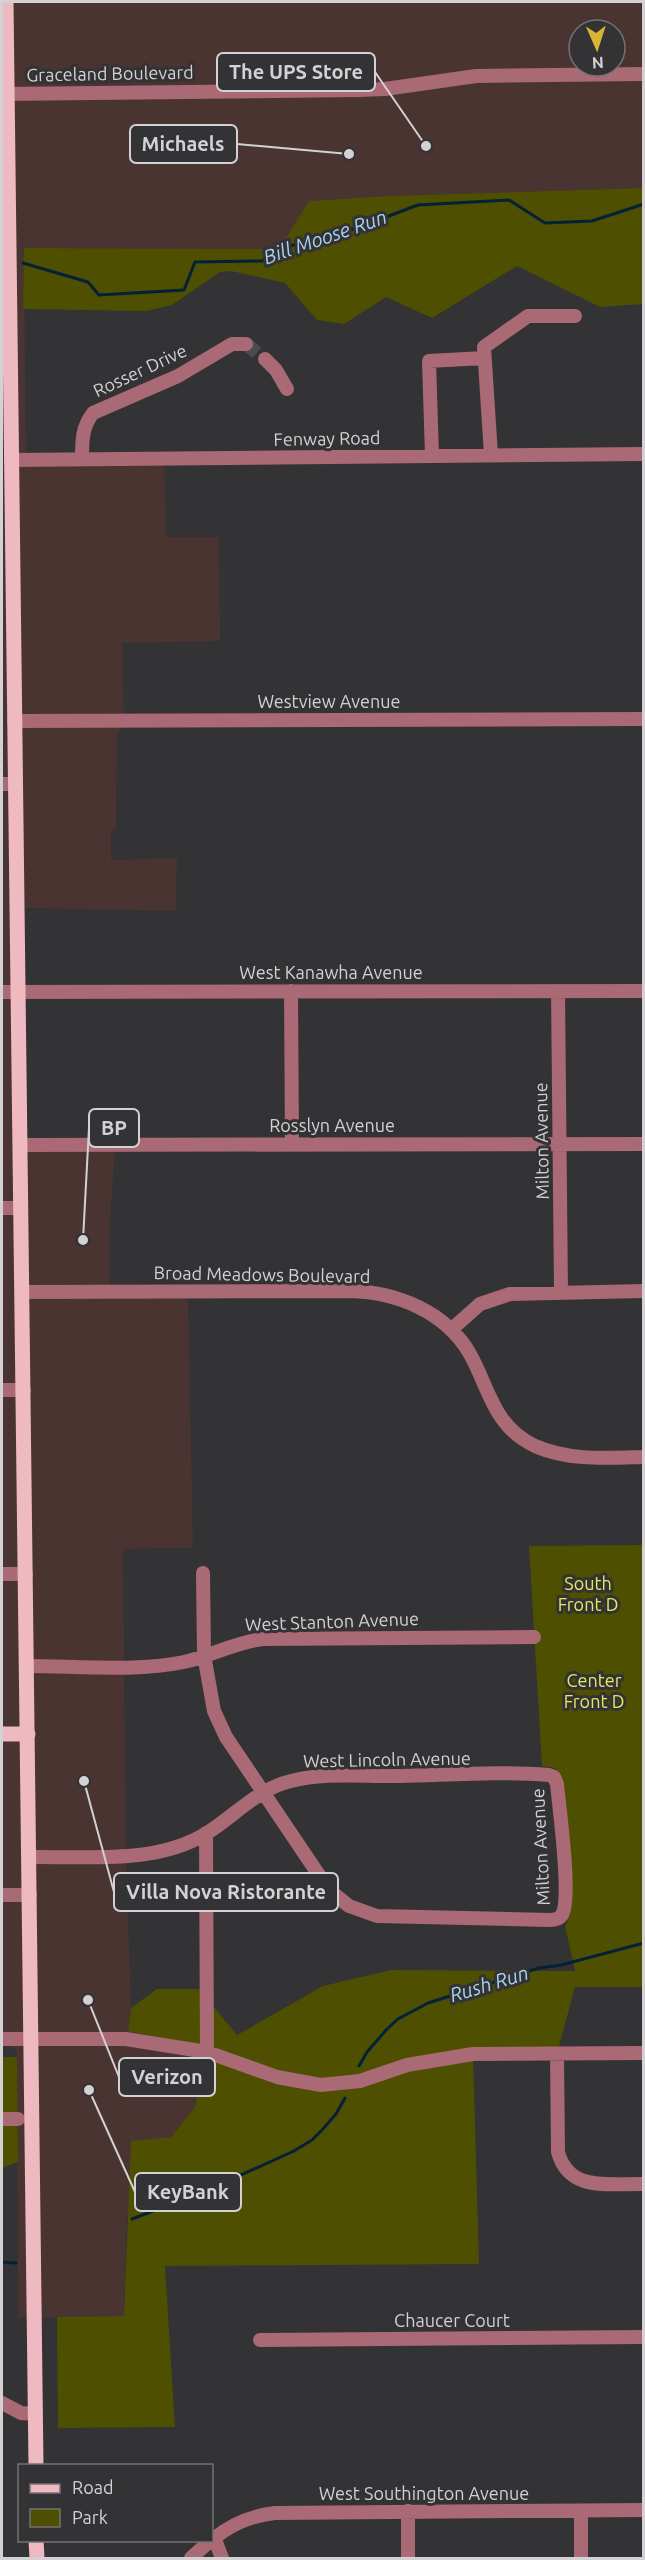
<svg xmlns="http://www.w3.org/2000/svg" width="645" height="2560" font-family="Ubuntu,sans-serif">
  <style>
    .commercial { fill: #493432; fill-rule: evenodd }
    .green { fill: #4e4f00 }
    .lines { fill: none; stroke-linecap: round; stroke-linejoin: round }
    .stream { stroke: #042135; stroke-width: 3 }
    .minor-tunnel { stroke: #4b4a4c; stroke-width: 14; stroke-dasharray: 14 7; stroke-linecap: butt }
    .minor { stroke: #a96975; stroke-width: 14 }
    .major { stroke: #efb9c2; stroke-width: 15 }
    .labels { text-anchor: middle; stroke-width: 6; stroke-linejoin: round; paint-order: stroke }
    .street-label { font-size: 18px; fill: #d3d1d3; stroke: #333234 }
    .park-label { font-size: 18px; fill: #e3e862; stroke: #333234 }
    .water-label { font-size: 20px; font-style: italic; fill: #a9d2f2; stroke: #333234 }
    .leader { fill: none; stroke: #d3d1d3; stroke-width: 2 }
    .callout-dot { fill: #d3d1d3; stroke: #333234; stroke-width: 2 }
    .callout { fill: #333234; stroke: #d3d1d3; stroke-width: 2 }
    .callout-label { font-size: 20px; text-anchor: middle; font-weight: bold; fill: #d3d1d3 }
  </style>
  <rect width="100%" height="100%" fill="#333234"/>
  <!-- commercial -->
  <path class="commercial" d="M2,2H643V188L387,196L309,201L279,249L24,248L26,459L164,455L166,537H219L220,641L122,643L124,718L117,737L116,830L111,831V860L177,858L176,911L17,908L19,1146H115L110,1222V1292L188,1293L193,1548L123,1549L126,1853L131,2008L128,2031L202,2045V2071L195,2107L171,2137L127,2214L124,2316L18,2318L17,2057L14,2047L2,2045ZM579,30H615V66H579Z"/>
  <!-- green -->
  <path class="green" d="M643,188V304L600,307L517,266L432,318L386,297L344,324L317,320L285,283L231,271L220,272L172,305L146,311L23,309L24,248L279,249L309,201L387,196Z
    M643,1545V1987H575L557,2054H473L479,2264L165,2266L175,2427L58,2428L57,2317L124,2316L131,2141L171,2137L195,2107L207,2052L213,2048L128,2031L131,2008L157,1989H199L237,2035L323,1986L391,1970L575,1971L565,1926L570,1915L561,1779L555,1768L542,1766L529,1546Z
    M2,2045V2057H17L18,2162L2,2168Z"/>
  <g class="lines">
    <!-- stream -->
    <path class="stream" d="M23,263L88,282L99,295L184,290L195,262L262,261L279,249L357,228L418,205L509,200L545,223L592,221L644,204
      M359,2066L367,2052L387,2029L398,2019L428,2003L539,1968L561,1965L644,1943
      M132,2219L201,2193L294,2151L312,2140L322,2130L336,2114L345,2098
      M2,2262L16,2263"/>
    <!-- minor-tunnel -->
    <path class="minor-tunnel" d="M246,344L265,359"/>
    <!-- minor -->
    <path class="minor" d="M2,94L358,90L385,89L476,76L644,74
      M265,359L276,370L287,389
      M491,455L484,347L528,316H575
      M432,456L429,361L484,358
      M82,459C82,441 82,427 93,413L178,376L232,344H246
      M11,460L644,454
      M14,721L644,719
      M2,784H15
      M291,991L292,1144
      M558,991L561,1291
      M2,992L644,991
      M20,1145L644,1144
      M2,1208H21
      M22,1292L350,1291C397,1292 446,1312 470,1354C490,1390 493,1426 535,1446C569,1461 607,1458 644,1457
      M452,1329L480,1304L510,1294L644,1291
      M2,1390H24
      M2,1574H26
      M27,1666C75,1666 137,1672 184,1662C211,1656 235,1642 263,1639L534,1637
      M206,1833L207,2052
      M29,1857C87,1856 156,1865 207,1833C236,1815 257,1789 291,1781C325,1772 365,1777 400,1776C449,1775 500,1771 549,1775L554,1777L557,1784C559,1807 572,1898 562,1915C559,1919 554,1920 550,1920L377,1916L349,1906L329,1890L226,1737L214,1711L204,1655L203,1573
      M2,1895H30
      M2,2039H126L207,2052L277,2077L321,2085L360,2081L407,2065L473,2054L644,2053
      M557,2054L558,2152C569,2193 610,2183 644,2184
      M2,2119H18
      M260,2340L644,2337
      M2,2403L21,2413L35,2414
      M408,2511V2558
      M581,2511V2558
      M214,2537L222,2558
      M212,2540C231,2524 250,2516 275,2513L644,2510
      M191,2558L211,2540"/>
    <!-- major -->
    <path class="major" d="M6,2L36,2466
      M2,1734H28
      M36,2540L37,2558"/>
  </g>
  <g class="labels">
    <!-- street labels -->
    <g class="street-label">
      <text transform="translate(110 74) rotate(-1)" y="6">Graceland Boulevard</text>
      <text transform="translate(140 371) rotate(-25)" y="6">Rosser Drive</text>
      <text transform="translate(327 439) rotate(-1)" y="6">Fenway Road</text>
      <text x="329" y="708">Westview Avenue</text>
      <text x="331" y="979">West Kanawha Avenue</text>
      <text x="332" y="1132">Rosslyn Avenue</text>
      <text transform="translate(542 1141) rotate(-91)" y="6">Milton Avenue</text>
      <text transform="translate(262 1275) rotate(1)" y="6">Broad Meadows Boulevard</text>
      <text transform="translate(332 1622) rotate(-2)" y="6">West Stanton Avenue</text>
      <text transform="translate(387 1760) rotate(-1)" y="6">West Lincoln Avenue</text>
      <text transform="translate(541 1847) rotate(-93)" y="6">Milton Avenue</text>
      <text x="452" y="2327">Chaucer Court</text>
      <text x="424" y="2500">West Southington Avenue</text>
    </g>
    <!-- park labels -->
    <g class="park-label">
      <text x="588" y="1590">South<tspan x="588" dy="21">Front D</tspan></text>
      <text x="594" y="1687">Center<tspan x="594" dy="21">Front D</tspan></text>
    </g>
    <!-- water labels -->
    <g class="water-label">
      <text transform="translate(325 237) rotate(-19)" y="7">Bill Moose Run</text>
      <text transform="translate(489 1984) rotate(-17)" y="7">Rush Run</text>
    </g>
  </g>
  <!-- callouts -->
  <path class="leader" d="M426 146L375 72M349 154L237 144M83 1240L89 1128M84 1781L114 1892M88 2000L119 2077M89 2090L135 2192"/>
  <g class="callout-dot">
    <circle cx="426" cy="146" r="6"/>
    <circle cx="349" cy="154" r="6"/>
    <circle cx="83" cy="1240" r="6"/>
    <circle cx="84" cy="1781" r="6"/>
    <circle cx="88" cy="2000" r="6"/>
    <circle cx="89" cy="2090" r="6"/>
  </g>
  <g class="callout">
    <rect x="217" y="53" width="158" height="38" rx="6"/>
    <rect x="130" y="125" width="107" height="38" rx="6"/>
    <rect x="89" y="1109" width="50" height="38" rx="6"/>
    <rect x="114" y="1873" width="224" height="38" rx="6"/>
    <rect x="119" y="2058" width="96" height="38" rx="6"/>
    <rect x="135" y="2173" width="106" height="38" rx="6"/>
  </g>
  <g class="callout-label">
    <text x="296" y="79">The UPS Store</text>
    <text x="183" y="151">Michaels</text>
    <text x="114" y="1135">BP</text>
    <text x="226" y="1899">Villa Nova Ristorante</text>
    <text x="167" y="2084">Verizon</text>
    <text x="188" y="2199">KeyBank</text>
  </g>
  <!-- border -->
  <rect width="645" height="2560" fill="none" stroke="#d3d1d3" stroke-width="6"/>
  <!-- legend -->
  <rect x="18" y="2464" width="195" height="78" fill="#333234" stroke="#737274" stroke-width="1.5"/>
  <rect x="30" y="2484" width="30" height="9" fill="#efb9c2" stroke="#737274" stroke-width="1.5"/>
  <text x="72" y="2494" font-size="18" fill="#d3d1d3">Road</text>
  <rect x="30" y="2509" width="30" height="18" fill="#4e4f00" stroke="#737274" stroke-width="1.5"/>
  <text x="72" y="2524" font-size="18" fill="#d3d1d3">Park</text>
  <!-- north arrow -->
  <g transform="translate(597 48) rotate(177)"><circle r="28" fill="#333234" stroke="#737274" stroke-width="1.5"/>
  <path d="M0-4.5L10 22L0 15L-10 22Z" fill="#d8b434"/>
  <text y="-9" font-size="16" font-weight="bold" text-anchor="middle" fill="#d3d1d3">N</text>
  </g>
</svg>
